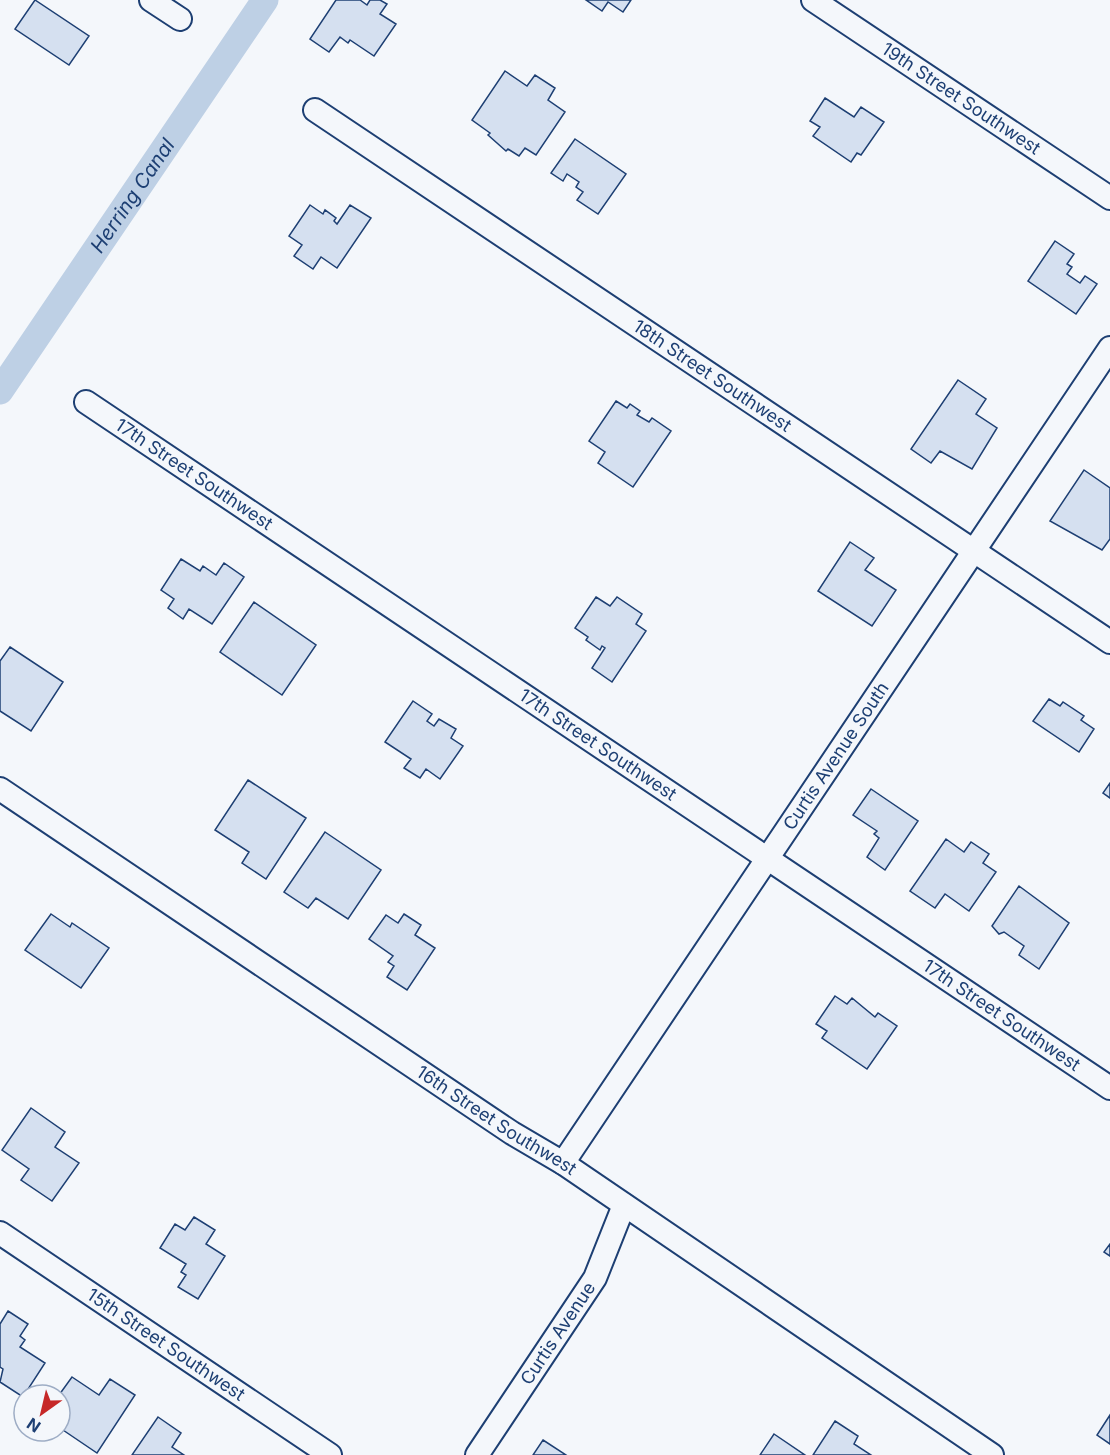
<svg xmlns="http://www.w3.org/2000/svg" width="1110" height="1455" font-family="Inter,sans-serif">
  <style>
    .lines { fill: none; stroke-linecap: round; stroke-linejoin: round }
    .canal { stroke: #bed0e5; stroke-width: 27 }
    .building { fill: #d5e0f0; stroke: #1d3f73; stroke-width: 1.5 }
    .minor-casing { stroke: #1d3f73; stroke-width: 26 }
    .minor { stroke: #f4f7fb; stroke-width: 22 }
    .labels { text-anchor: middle; stroke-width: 4.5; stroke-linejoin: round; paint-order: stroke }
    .street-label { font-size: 18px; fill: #1d3f73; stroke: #f4f7fb }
    .water-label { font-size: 20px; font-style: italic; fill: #1d3f73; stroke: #f4f7fb }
  </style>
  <rect width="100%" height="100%" fill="#f4f7fb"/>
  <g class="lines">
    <!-- canal -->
    <path class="canal" id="s1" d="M0,391L265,0"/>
  </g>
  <!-- building -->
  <path class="building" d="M35,0L89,36L69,65L15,29Z
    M336,0H360L367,5L370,0H380L387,4L380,14L396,24L374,56L350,40L348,43L340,37L329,52L310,39Z
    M586,0H631L623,12L608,2L602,11Z
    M505,71L527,86L535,75L555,88L548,100L565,112L536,155L525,148L519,156L508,149L506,151L488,135L490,133L472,120Z
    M825,98L854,117L861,107L884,122L861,155L857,153L851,162L813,136L820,127L810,121Z
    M575,139L626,174L598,214L577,200L583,192L576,187L579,182L567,174L563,181L551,173Z
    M310,205L323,214L325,210L336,218L334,221L337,224L350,205L371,218L337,268L321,257L313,269L294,256L302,245L289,236Z
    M1055,241L1074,254L1067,264L1072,267L1067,274L1080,283L1085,276L1097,284L1076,314L1028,281Z
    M958,380L986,399L976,414L997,428L972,469L940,451L931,463L911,449Z
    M616,401L627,408L630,404L640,411L637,415L649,422L652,418L671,431L633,487L598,463L605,452L589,441Z
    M1084,470L1110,488V539L1102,550L1050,521Z
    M850,542L874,558L865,570L896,590L872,626L818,591Z
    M181,559L200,571L203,566L216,575L224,563L244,577L212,624L189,609L183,619L168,608L174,599L161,590Z
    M596,597L610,606L617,597L642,614L636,624L646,631L612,682L592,668L605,648L602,646L600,650L586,640L588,637L575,628Z
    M254,602L316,645L282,695L220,652Z
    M10,647L63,682L31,731L0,711V661Z
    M1049,699L1060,706L1063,702L1084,716L1081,720L1094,729L1079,752L1033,721Z
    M413,701L432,714L427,721L434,726L439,719L456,729L451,738L463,746L440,779L426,769L420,778L404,768L411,759L385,742Z
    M248,780L306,818L266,879L242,863L249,852L215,830Z
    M1110,783V798L1103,793Z
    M871,789L918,821L885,870L867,857L879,838L874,834L877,831L853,815Z
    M325,832L381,870L348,919L316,898L308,908L284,892Z
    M946,839L964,852L971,842L989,854L983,863L996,872L969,911L945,894L935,908L910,891Z
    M1019,886L1069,923L1039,969L1019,955L1024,946L1004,932L999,934L992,926Z
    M51,914L70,927L72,923L109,948L81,988L25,950Z
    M404,914L421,925L415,935L435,948L407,990L387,977L394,966L388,962L393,956L369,939L386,915L398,923Z
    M835,996L847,1004L852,998L875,1017L878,1013L897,1026L867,1069L822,1038L827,1031L816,1024Z
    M31,1108L65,1132L55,1147L79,1163L52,1201L21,1180L29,1169L2,1150Z
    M194,1217L215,1230L206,1244L225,1256L198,1299L178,1287L186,1275L181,1272L186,1264L160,1248L175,1224L185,1230Z
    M1110,1244V1256L1104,1252Z
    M8,1311L28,1324L20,1336L25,1340L20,1347L45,1363L23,1397L0,1382L3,1369L0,1367V1324Z
    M72,1377L99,1395L110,1379L135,1395L97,1453L60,1428L62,1420L60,1418L59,1395Z
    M1110,1415V1444L1097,1435Z
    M158,1417L181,1433L172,1447L184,1455H132Z
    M835,1421L858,1436L854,1444L871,1455H813Z
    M774,1434L805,1455H760Z
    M543,1440L566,1455H533Z"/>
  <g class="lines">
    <defs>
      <g id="minor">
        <path d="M151,0L180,19"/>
        <path id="s2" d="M813,0L1110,198"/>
        <path id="s3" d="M315,110L1110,642"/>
        <path id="s4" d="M86,402L1110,1088"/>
        <path id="s5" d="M0,789L512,1133L563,1163L992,1455"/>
        <path id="s6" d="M563,1163L1110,348"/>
        <path id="s7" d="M0,1233L330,1455"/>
        <path id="s8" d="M477,1455L595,1278L624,1205"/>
      </g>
    </defs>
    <!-- minor casing -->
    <use href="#minor" class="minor-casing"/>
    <!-- minor -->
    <use href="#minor" class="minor"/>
  </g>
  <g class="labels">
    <!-- street labels -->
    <g class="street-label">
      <text dy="6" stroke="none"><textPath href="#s2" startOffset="178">19th Street Southwest</textPath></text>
      <text dy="6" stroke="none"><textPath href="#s3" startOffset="478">18th Street Southwest</textPath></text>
      <text dy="6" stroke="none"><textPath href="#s4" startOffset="130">17th Street Southwest</textPath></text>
      <text dy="6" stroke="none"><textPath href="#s4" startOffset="616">17th Street Southwest</textPath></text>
      <text dy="6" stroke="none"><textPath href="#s6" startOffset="490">Curtis Avenue South</textPath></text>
      <text dy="6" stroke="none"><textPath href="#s4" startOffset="1102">17th Street Southwest</textPath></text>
      <text dy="6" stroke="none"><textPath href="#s5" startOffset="597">16th Street Southwest</textPath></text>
      <text dy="6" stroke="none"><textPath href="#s8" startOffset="146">Curtis Avenue</textPath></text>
      <text dy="6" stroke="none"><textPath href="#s7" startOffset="200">15th Street Southwest</textPath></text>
    </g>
    <!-- water labels -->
    <g class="water-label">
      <text dy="7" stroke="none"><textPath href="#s1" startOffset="236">Herring Canal</textPath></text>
    </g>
  </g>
  <!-- north arrow -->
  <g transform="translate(42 1413) rotate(214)"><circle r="28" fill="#f4f7fb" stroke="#9eadc5" stroke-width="1.5"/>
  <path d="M0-4.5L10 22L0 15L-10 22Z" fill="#c62828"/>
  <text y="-9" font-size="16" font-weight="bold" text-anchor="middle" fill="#1d3f73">N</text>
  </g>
</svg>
